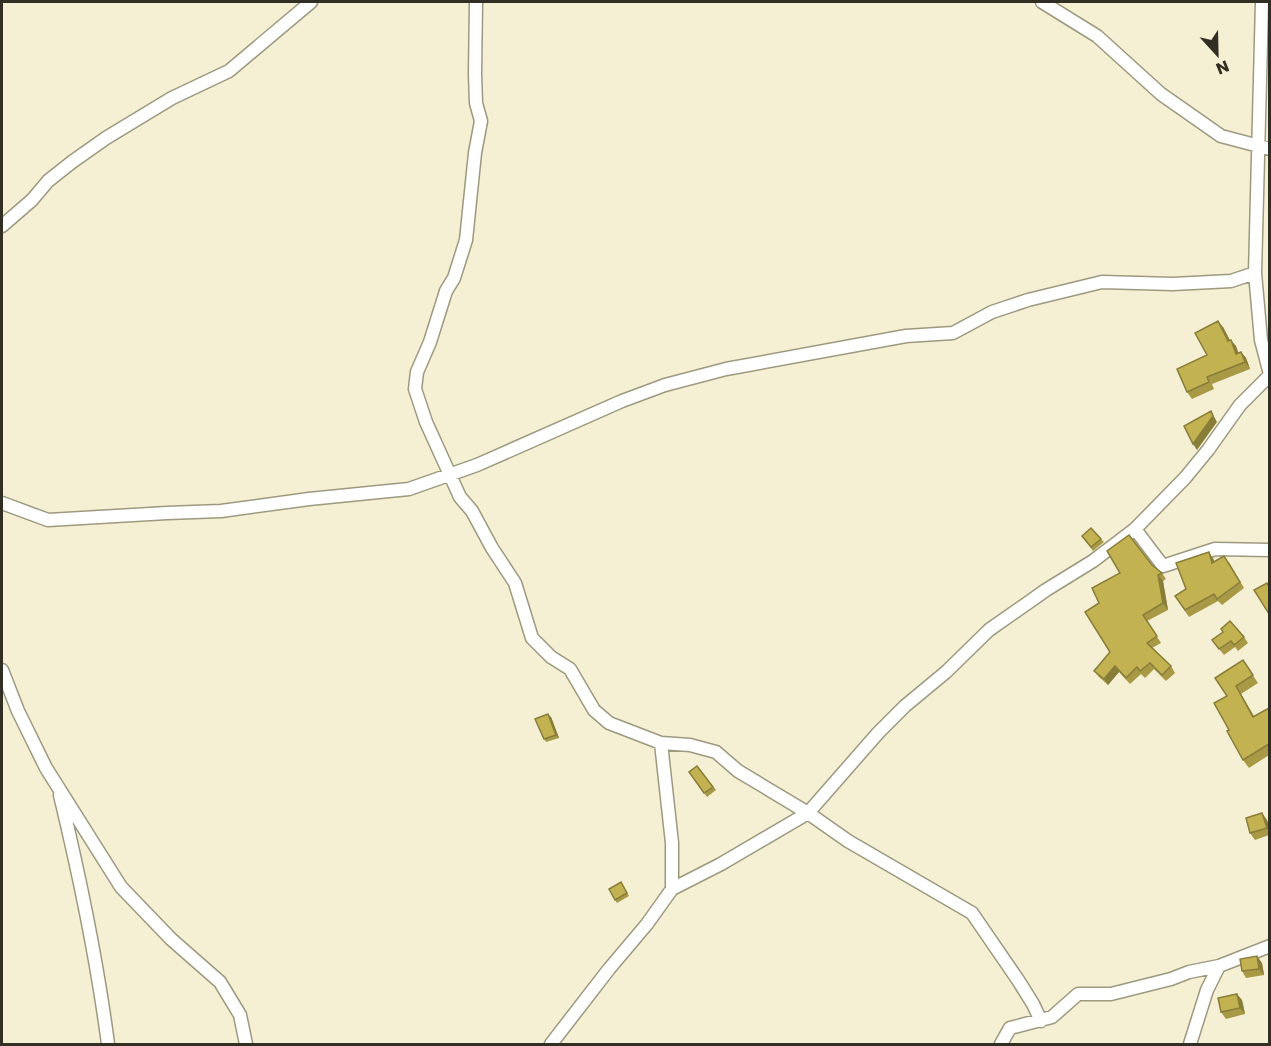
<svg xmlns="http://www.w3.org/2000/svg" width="1271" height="1046" font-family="Poppins,sans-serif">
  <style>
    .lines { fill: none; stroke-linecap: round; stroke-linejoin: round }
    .minor-casing { stroke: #9d997f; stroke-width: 15 }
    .minor { stroke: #fff; stroke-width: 12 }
    .wall { fill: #a89946 }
    .shaded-wall { fill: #887d39 }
    .building { fill: #c3b251; stroke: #887d39; stroke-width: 1.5 }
  </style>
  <rect width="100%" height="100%" fill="#f5f0d4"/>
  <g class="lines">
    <defs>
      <path id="minor" d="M476,2L475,74L476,103L481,121L475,153L466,240L454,278L446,291L430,342L417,372L415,389L426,422L460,497L472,511L492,548L515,583L532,638L551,657L570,669L594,710L609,723L661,743L690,745L716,752L738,771L808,813L848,841L972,913L1018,980L1033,1004L1041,1021
        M1042,2L1097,36L1161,94L1221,136L1270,149
        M1262,2L1255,273L1261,340L1270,374
        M2,226L32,200L48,181L72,162L106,138L172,98L229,71L311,2
        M2,503L48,520L167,513L221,511L309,499L409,489L477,465L622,401L665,385L726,369L906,336L953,333L992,312L1028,300L1102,282L1173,284L1231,281L1255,273
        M1135,529L1163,566L1215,549L1270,550
        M2,670L18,711L46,768L121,887L171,939L220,982L240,1015L246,1044
        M661,743L672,843V889
        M60,795C80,878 97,960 108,1044
        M551,1044L609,969L647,924L672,889L721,864L808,813L878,733L905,706L946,672L989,630L1046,590L1093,561L1135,529L1185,478L1208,450L1240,405L1270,375
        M1001,1044L1010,1028L1052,1017L1078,994H1111L1171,979L1189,972L1219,966
        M1190,1044L1207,990L1219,966L1270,946"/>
    </defs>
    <!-- minor casing -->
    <use href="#minor" class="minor-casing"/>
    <!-- minor -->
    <use href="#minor" class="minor"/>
  </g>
  <!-- wall -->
  <path class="wall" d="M1223,327L1230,340L1236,346L1238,353L1241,352L1246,358L1250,369L1212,384L1214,389L1192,399L1187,392L1207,355Z
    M1082,536L1101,539L1104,542L1093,551Z
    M1213,558L1214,562H1229L1244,588L1222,605L1218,601L1189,617L1175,596L1186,589Z
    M1152,565L1162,573L1166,579L1163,581L1168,610L1147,621L1161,643L1152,648L1171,666L1175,673L1166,681L1154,669L1145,678L1141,674L1130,684L1119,672L1108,685L1099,677L1094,671L1110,652L1099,603Z
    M1244,637L1248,643L1238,651L1235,647L1224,655L1212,640Z
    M1248,668L1258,683L1241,694L1254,716L1269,708V755L1249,768L1243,760L1229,730L1227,696Z
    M551,717L559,738L546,742L544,739Z
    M697,766L716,790L707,797L689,772Z
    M1267,820L1269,827V835L1255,840L1250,833Z
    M621,882L629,896L617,903L615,900Z
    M1262,963L1264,975L1246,978L1242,971Z
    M1242,1000L1245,1014L1226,1019L1221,1012Z"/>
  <!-- shaded-wall -->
  <path class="shaded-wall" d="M1218,321L1223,327L1233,347L1228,341Z
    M1231,340L1236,346L1241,360L1236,354Z
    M1241,352L1246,358L1250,369L1245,362Z
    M1211,411L1217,422L1197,450L1193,444Z
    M1209,552L1213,558L1217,569L1212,563Z
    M1158,575L1163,581L1168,610L1163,603Z
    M1115,666L1119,672L1108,685L1104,679Z
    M1236,686L1241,694L1258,724L1253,717Z
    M548,714L551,717L559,738L556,735Z
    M1262,813L1267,820L1269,827V831L1267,828Z
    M1257,956L1262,963L1264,975L1259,969Z
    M1237,994L1242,1000L1245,1014L1240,1008Z"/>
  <!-- building -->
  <path class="building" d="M1218,321L1228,341L1231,340L1236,354L1241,352L1245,362L1207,377L1209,382L1187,392L1177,369L1207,355L1195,333Z
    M1211,411L1213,416L1193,444L1184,426Z
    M1091,528L1101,539L1091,547L1082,536Z
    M1129,535L1152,565L1162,573L1158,575L1163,603L1143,615L1157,636L1147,643L1171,666L1162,675L1150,663L1140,671L1137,667L1126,678L1115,666L1104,679L1094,671L1110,652L1085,612L1099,603L1092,588L1120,573L1107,551Z
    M1209,552L1212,563L1224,556L1240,582L1217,599L1214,594L1185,610L1175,596L1186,589L1176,563Z
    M1267,583L1269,587V614L1254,590Z
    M1230,621L1244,637L1234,645L1231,641L1219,649L1212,640L1223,632L1221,629Z
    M1243,660L1253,675L1236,686L1253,717L1269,708V744L1243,760L1227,731L1229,730L1214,703L1227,696L1215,678Z
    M548,714L556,735L544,739L535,719Z
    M697,766L713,787L704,793L689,772Z
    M1262,813L1267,828L1250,833L1246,818Z
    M621,882L627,893L615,900L609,889Z
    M1257,956L1259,969L1242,971L1240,959Z
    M1237,994L1240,1008L1221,1012L1218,998Z"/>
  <!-- border -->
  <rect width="1271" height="1046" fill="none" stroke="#312f24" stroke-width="6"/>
  <!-- north arrow -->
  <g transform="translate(1217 54) rotate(158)" stroke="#f5f0d4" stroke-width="4.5" paint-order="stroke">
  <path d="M0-4.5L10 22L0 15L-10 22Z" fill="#312f24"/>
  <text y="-9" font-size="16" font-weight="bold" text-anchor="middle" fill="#312f24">N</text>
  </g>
</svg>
